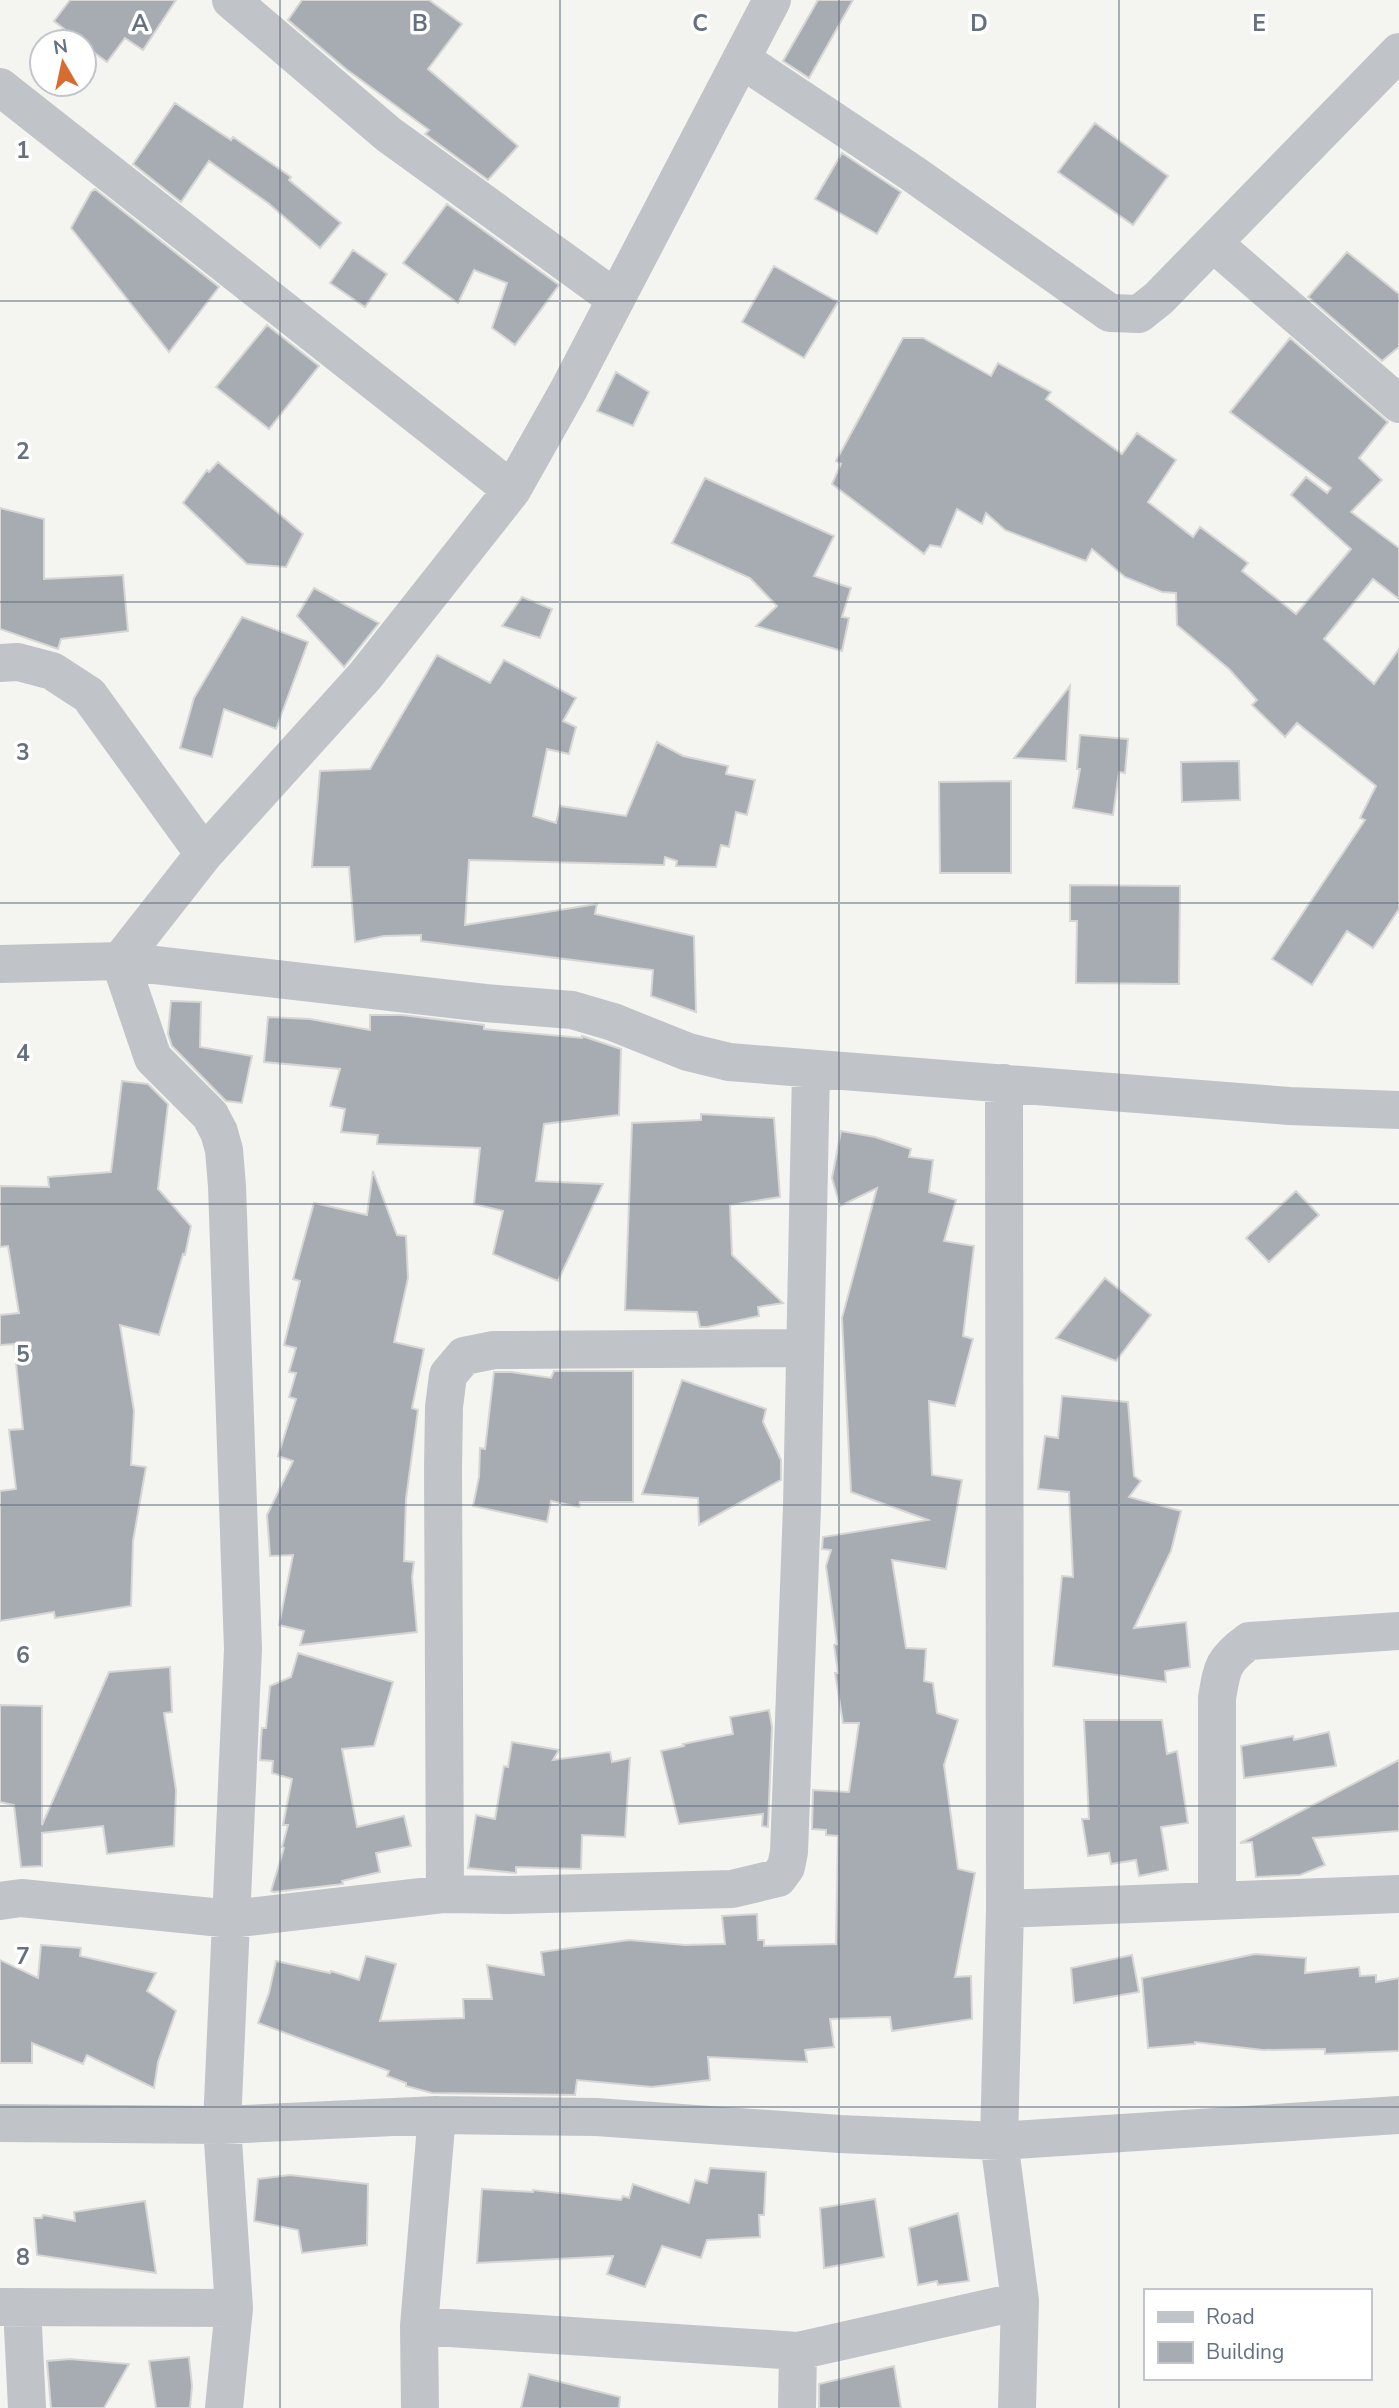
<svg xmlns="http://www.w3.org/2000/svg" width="1399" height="2408" font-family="'Nunito Sans',sans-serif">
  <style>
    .building { fill: #a7acb3; stroke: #d6d6d4; stroke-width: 2 }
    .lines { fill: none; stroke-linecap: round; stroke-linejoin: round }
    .minor { stroke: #c0c3c7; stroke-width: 38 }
    .grid { fill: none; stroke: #667180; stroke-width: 2; stroke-opacity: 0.55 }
    .grid-label { font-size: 23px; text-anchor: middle; font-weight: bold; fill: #667180; stroke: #fff; stroke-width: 7; stroke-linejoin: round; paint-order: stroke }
  </style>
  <rect width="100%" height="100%" fill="#f4f5f1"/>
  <!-- building -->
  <path class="building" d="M70,0H176L143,50L125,38L107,62L84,45V42H81L54,21Z
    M302,0H429L462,24L428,69L518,146L488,180L425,134L429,130L346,69L288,20Z
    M818,0H853L809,78L783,61Z
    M175,103L231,140L233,137L291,177L289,180L341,223L320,248L268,203L209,161L181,202L133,164Z
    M1095,123L1168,176L1133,225L1058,172Z
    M842,153L901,192L877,234L815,199Z
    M95,189L219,287L169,352L71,228L91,192Z
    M447,204L559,285L515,345L492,328L507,283L474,270L458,303L403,263Z
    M353,250L387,274L365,307L330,283Z
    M1347,252L1399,294V347L1382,361L1308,297Z
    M774,266L838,302L804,358L742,322Z
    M267,325L319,366L269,429L216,387Z
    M903,338H923L991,376L998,363L1051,392L1046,399L1122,454L1137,433L1176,460L1148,502L1193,537L1200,527L1248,563L1242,571L1296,614L1351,549L1291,495L1306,477L1327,493L1331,488L1230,412L1290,338L1388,422L1359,458L1382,480L1351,512L1399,548V599L1373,579L1324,639L1374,684L1399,649V909L1373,948L1347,931L1312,985L1272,959L1365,820L1360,818L1376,786L1297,723L1285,737L1252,705L1257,700L1229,669L1177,625L1176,593L1162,592L1125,577L1092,549L1086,561L1005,530L986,513L982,524L957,509L941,547L930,545L924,554L832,484L841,464L836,461Z
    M616,372L649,392L633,426L597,411Z
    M218,462L303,534L286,567L247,564L183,503L207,470L209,472Z
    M705,478L834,536L814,576L851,588L842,617L849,618L842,651L756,626L777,606L750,578L672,543Z
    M0,508L44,519V579L123,575L128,631L61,639L58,649L0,629Z
    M314,588L379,623L344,667L297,616Z
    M522,597L552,609L540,638L502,626Z
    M242,617L308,642L276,729L224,709L212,757L180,748L194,698Z
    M437,655L490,683L504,660L576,698L563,721L576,727L569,754L547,749L533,816L556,823L560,806L626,816L657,742L683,756L728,766L726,774L755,780L747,815L736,812L729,847L721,845L716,867L676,866L677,861L665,857L664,865L469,860L465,925L597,904L595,914L694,936L696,1012L651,996L653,970L421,941V935L384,936L355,942L349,867H312L320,771L370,769Z
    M1070,686L1066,761L1014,758Z
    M1080,735L1128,739L1125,773L1119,772L1113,815L1073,808L1080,769H1077Z
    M1239,761L1240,800L1182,802L1181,762Z
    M1011,781V873H940L939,782Z
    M1070,885L1180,886L1179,984L1076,983L1077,921H1070Z
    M171,1001L201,1002L200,1047L252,1056L242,1103L226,1101L172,1046L168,1034Z
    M370,1015H402L484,1025V1029L582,1038V1036L621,1049L619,1115L544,1124L536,1181L603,1184L558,1281L493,1254L503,1211L474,1204L480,1148L377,1144L378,1135L341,1132L345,1109L330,1106L340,1069L264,1062L268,1017L310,1019L370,1030Z
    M122,1081L148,1084L168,1104L158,1189L191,1226L185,1255L183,1254L159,1335L120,1325L134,1411L131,1465L146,1467L133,1541L131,1606L55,1618L54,1612L0,1621V1491L16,1489L9,1430L23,1429L14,1344L0,1345V1315L19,1313L8,1246L0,1247V1186L49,1187L48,1177L111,1172Z
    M701,1114L774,1118L780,1197L730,1205L732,1255L783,1303L758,1307L759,1316L707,1327H700L697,1312L625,1310L632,1123L701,1120Z
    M841,1131L875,1137L911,1149L909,1157L933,1160L929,1192L956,1200L944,1241L974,1246L963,1336L973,1339L955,1406L929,1401L932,1475L962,1480L946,1569L892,1560L906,1648L926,1649L924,1681L933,1683L937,1713L958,1720L944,1765L958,1869L975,1873L955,1977L971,1976L972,2019L892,2031L890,2017L830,2019L834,2047L805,2050L807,2062L708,2057L710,2080L652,2087L577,2080L575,2095L432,2093L406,2086V2083L387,2076L389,2071L258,2023L269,1993L276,1961L330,1973L331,1971L359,1980L366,1956L396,1964L380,2021L464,2018L463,1999H492L487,1965L544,1975L541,1952L629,1940L685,1945L725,1944L722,1916L757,1914L758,1940H764V1946L836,1944L838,1836L826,1835V1830L812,1829L813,1790L849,1792L859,1723H843L835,1673H838L834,1645L837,1644L826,1566L831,1550L822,1549L823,1537L928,1520L851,1492L842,1318L877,1188L840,1206L832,1178Z
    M373,1171L397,1235L406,1236L408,1278L394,1342L424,1349L412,1408L418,1410L406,1499L404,1561L414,1562L412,1577L417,1632L300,1645L304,1631L279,1625L293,1555L270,1556L267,1515L293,1461L278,1456L296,1399L289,1397L296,1373L289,1372L296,1348L284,1345L300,1281L293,1279L314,1203L367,1215Z
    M1296,1191L1319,1215L1269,1262L1246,1238Z
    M1105,1278L1151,1315L1116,1361L1056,1338Z
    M554,1371H633V1502H580L579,1507L551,1501L547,1522L473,1506L479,1477L480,1448L485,1449L494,1372H511L551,1378Z
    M682,1380L766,1409L763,1422L781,1460V1480L699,1525L698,1498L642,1494Z
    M1062,1396L1128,1402L1134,1476L1141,1481L1129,1497L1181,1511L1171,1551L1134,1628L1186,1622L1190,1667L1165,1671L1166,1682L1053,1666L1062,1576L1073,1577L1069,1492L1038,1489L1045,1436L1058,1438Z
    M298,1653L393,1682L374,1746L342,1749L357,1827L404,1816L411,1846L376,1853L380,1872L342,1881L343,1884L274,1892L271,1891L284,1848L282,1847L288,1825H283L292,1779L272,1773L273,1761L260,1760L261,1739L262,1728H266L270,1686L291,1677Z
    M170,1667L172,1712L164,1713L176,1790L174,1846L107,1854L103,1826L42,1833V1866L21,1867L14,1805L0,1802V1705L42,1706V1825L109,1672Z
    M769,1710L772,1727L768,1827L762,1826L763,1814L679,1824L661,1751L684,1746L683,1744L733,1734L730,1717Z
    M1084,1720H1162L1167,1754L1177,1751L1188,1823L1161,1827L1168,1870L1139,1876L1136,1860L1111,1864L1109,1853L1088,1856L1082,1819H1089Z
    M1329,1732L1336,1766L1244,1778L1241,1746L1293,1736L1294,1740Z
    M512,1742L559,1750L553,1760L610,1752L612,1762L630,1758L625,1837L582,1835L581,1869L516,1867V1873L468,1868L476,1815L495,1819L504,1766L508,1767Z
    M1399,1760V1831L1313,1838L1325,1865L1300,1875L1256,1877L1252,1842L1240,1843Z
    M41,1945L81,1948L80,1956L156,1973L147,1991L176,2011L158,2062L154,2088L87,2055L83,2064L32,2043V2063H0V1960L38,1978Z
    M1255,1954L1306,1958L1305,1973L1359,1967L1360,1976L1376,1975V1982L1399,1978V2051L1325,2054V2049L1263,2050L1195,2042V2044L1148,2048L1142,1978Z
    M1132,1955L1139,1992L1074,2003L1071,1968Z
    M710,2168L766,2172L764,2215H759L760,2237L707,2240L701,2258L662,2246L645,2287L607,2274L613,2256L477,2263L482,2189L533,2192V2190L621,2200L623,2196L629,2198L633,2184L689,2203L695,2180L707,2183Z
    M290,2175L368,2184L367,2245L302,2253L298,2230L254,2221L258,2179Z
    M875,2199L884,2257L824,2268L820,2208Z
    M145,2201L156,2273L37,2255L34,2218H42L43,2215L75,2221L74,2212Z
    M958,2213L969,2281L938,2285L937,2281L918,2285L909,2228Z
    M189,2357L192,2386L190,2408H156L149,2361Z
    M70,2359L129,2364L104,2408H51L47,2361Z
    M894,2366L901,2408H819V2384Z
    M529,2374L620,2397L619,2408H521Z"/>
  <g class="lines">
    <!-- minor -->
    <path class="minor" d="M231,0L388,134L616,299
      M741,59L912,173L1110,313L1139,314L1159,298L1399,52
      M0,87L512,490
      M1213,243L1399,404
      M0,663L18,662L52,671L89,695L204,854
      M0,964L120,961L204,854L365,676L512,490L569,389L772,0
      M1004,1083L1005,1909L999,2141L1020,2301L1017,2408
      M445,1894L443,1469L444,1407L448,1375L464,1356L494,1350L804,1348
      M0,1901L21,1898L232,1919L445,1894L509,1895L732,1889L778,1878L786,1867L789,1852L802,1507L811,1070
      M1217,1901V1698C1222,1667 1223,1660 1249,1641L1399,1631
      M1005,1909L1399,1894
      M0,2123L222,2125L437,2115L596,2117L840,2134L999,2141L1399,2115
      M0,2307L234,2308
      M22,2307L27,2408
      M419,2326L798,2351L1020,2301
      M224,2408L234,2308L222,2125L243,1649L227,1186L224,1150L219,1132L210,1115L153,1058L120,961L485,1003L572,1010L613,1022L688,1052L729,1062L1289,1106L1399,1110
      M420,2408L419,2326L437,2115
      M797,2408L798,2351"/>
  </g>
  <!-- grid -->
  <path class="grid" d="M280,0V2408M560,0V2408M839,0V2408M1119,0V2408M0,301H1399M0,602H1399M0,903H1399M0,1204H1399M0,1505H1399M0,1806H1399M0,2107H1399"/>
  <g class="grid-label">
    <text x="140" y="31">A</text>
    <text x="420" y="31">B</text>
    <text x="700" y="31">C</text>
    <text x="979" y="31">D</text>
    <text x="1259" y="31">E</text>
    <text x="23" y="158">1</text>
    <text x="23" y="459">2</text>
    <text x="23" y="760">3</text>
    <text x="23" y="1061">4</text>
    <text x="23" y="1362">5</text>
    <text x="23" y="1663">6</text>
    <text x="23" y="1964">7</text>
    <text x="23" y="2265">8</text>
  </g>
  <!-- legend -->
  <rect x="1144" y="2289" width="228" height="91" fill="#ffffff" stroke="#c2c6cc" stroke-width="2"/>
  <rect x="1158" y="2312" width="35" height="10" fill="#c0c3c7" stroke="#c2c6cc" stroke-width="2"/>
  <text x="1206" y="2324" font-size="21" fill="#667180">Road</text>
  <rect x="1158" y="2342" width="35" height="21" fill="#a7acb3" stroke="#c2c6cc" stroke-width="2"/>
  <text x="1206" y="2359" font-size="21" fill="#667180">Building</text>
  <!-- north arrow -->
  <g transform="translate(63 63) rotate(351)"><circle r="33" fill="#ffffff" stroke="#c2c6cc" stroke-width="2"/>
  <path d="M0-5L12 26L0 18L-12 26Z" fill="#d66c30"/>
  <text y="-10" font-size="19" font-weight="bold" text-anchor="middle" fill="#667180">N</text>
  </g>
</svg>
